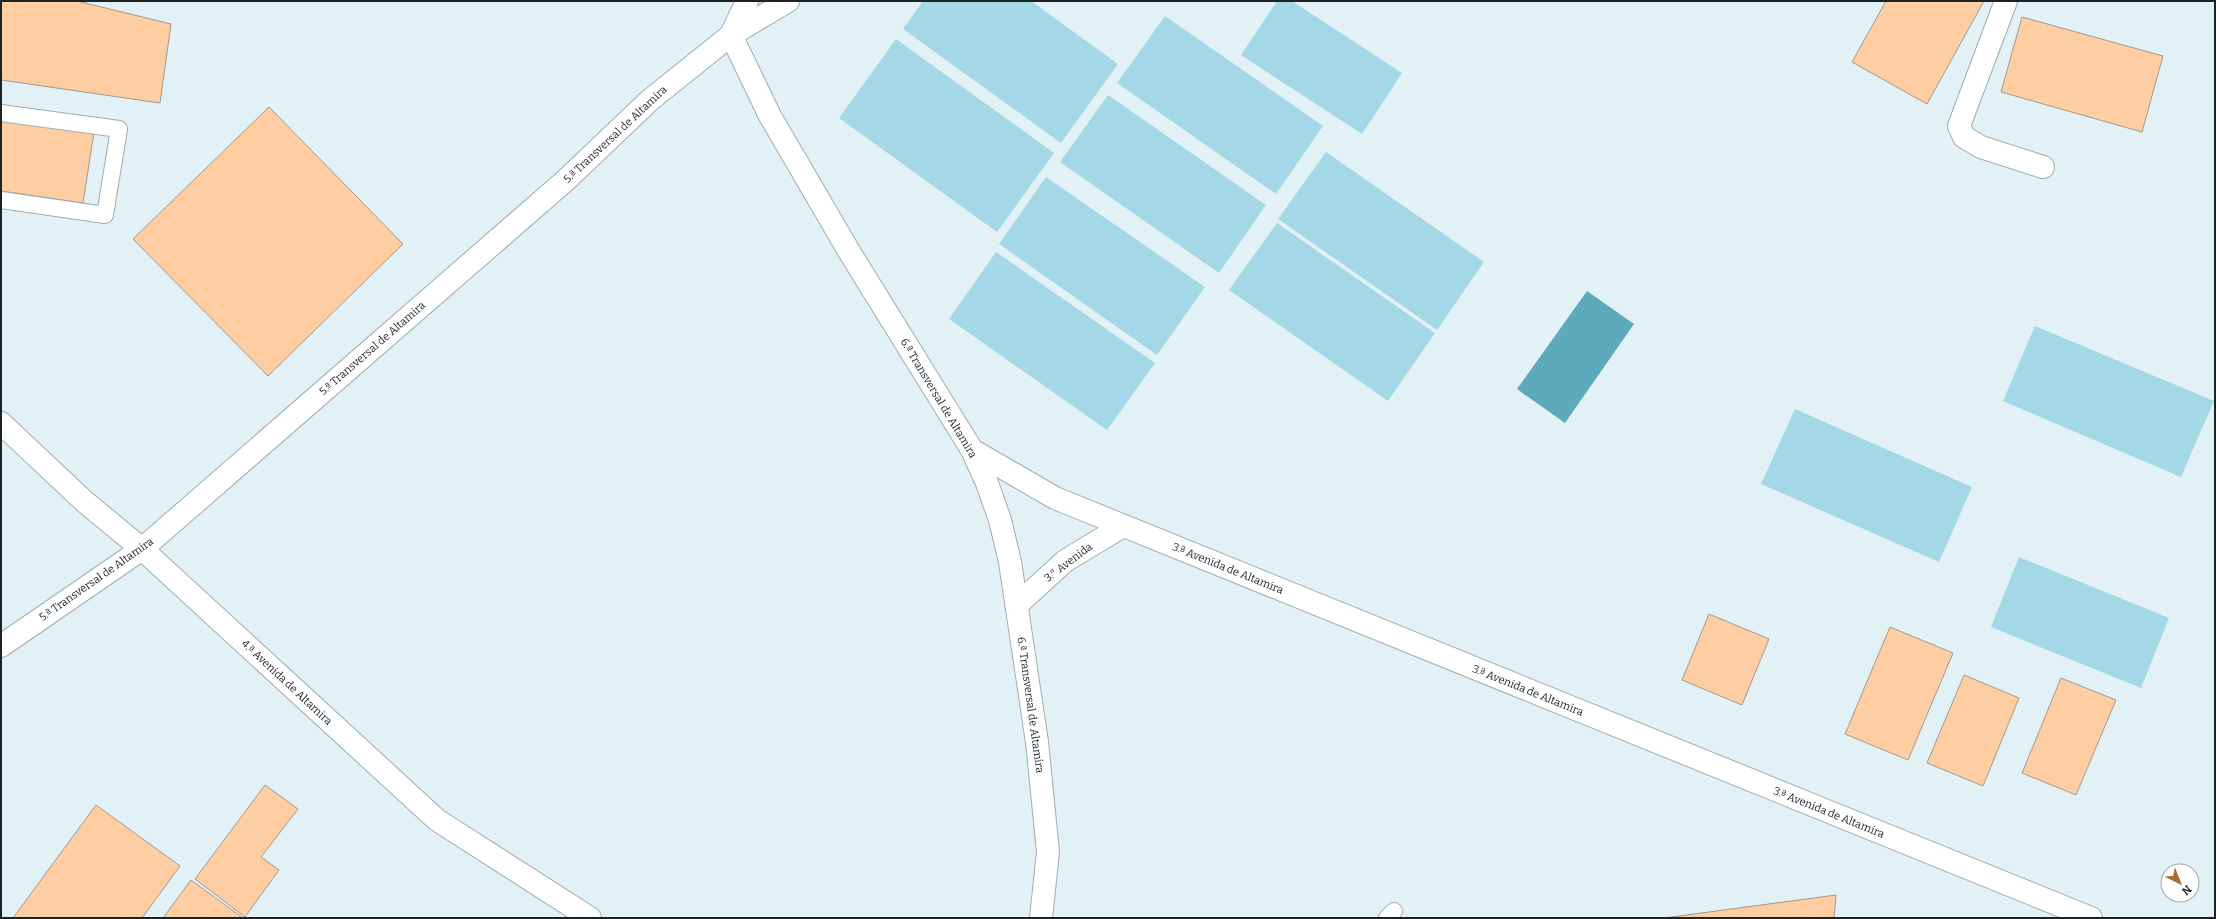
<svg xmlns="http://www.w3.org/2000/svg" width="2216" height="919" font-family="Bitter,serif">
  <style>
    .green { fill: #a4d8e7 }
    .water { fill: #5eaabd }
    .building { fill: #fecda1; stroke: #a3998f }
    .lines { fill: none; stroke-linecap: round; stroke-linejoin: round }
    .lane-casing { stroke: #9eadb2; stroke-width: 18 }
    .street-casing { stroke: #9eadb2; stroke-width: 24 }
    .lane { stroke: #fff; stroke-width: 16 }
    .street { stroke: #fff; stroke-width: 22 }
    .labels { text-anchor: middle; stroke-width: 4; stroke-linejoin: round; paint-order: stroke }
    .street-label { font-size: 11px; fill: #1d2224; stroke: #fff }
  </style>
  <rect width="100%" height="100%" fill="#e1f1f6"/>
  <!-- green -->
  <path class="green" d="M923,1H1031L1118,64L1061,143L903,29Z
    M1277,1H1292L1402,73L1362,134L1241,55Z
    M1165,16L1323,126L1276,194L1117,83Z
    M896,39L1054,153L997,232L839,118Z
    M1108,95L1266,205L1219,273L1060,162Z
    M1326,152L1484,262L1437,330L1278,219Z
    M1046,177L1205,287L1157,355L999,244Z
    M1277,223L1435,333L1388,401L1229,290Z
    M996,252L1155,363L1107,430L949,319Z
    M2035,326L2214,401L2181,477L2003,401Z
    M1795,409L1972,487L1939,562L1761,484Z
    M2019,557L2169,618L2141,688L1991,627Z"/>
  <!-- water -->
  <path class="water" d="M1587,291L1634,324L1565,423L1517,389Z"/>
  <!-- building -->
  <path class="building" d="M1,1H77L171,24L160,103L1,80Z
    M1886,1H1984L1927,104L1852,62Z
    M2022,17L2163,56L2142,132L2001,92Z
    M269,107L403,244L268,376L133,239Z
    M1,119L94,132L83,203L1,191Z
    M1709,614L1769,639L1742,705L1682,680Z
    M1890,627L1953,653L1908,760L1845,734Z
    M1964,675L2019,698L1983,786L1927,763Z
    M2061,678L2116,700L2076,795L2022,773Z
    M265,785L298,809L261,857L279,870L245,917L195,879Z
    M96,805L180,866L142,918H13Z
    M191,880L243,918H163Z
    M1836,895L1834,918H1664Z"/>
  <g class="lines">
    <defs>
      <path id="lane" d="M1,113L119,129L105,215L1,200
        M1387,918L1394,911"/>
      <path id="street" d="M2006,1L1959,126L1964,137L1981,147L2043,167
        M731,35L770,116L850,253L972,450L987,483L1000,520L1010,562L1037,742L1048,852L1041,918
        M731,35L747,1
        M1,423L85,502L142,549L437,820L590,918
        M972,450L1055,498L2091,918
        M1017,605L1065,561L1123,526
        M1,646L142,549L566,180L650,100L731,35L788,1"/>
    </defs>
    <!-- lane casing -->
    <use href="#lane" class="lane-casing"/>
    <!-- street casing -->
    <use href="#street" class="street-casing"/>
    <!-- lane -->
    <use href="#lane" class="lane"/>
    <!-- street -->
    <use href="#street" class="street"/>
  </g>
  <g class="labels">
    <!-- street labels -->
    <g class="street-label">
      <text transform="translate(615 134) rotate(-43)" y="4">5.ª Transversal de Altamira</text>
      <text transform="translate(372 348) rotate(-41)" y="4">5.ª Transversal de Altamira</text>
      <text transform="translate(939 398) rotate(59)" y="4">6.ª Transversal de Altamira</text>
      <text transform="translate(1068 562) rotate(-37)" y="4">3.° Avenida</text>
      <text transform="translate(1228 568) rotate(22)" y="4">3.ª Avenida de Altamira</text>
      <text transform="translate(96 579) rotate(-35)" y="4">5.ª Transversal de Altamira</text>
      <text transform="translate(287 682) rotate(43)" y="4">4.ª Avenida de Altamira</text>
      <text transform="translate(1528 690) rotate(22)" y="4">3.ª Avenida de Altamira</text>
      <text transform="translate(1031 705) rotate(82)" y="4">6.ª Transversal de Altamira</text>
      <text transform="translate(1829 812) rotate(22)" y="4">3.ª Avenida de Altamira</text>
    </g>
  </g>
  <!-- border -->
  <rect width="2216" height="919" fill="none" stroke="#1d2224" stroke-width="4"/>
  <!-- north arrow -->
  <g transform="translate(2180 883) rotate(137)"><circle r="19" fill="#ffffff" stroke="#a5a7a7"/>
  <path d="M0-3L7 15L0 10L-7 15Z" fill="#a96e2f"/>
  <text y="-6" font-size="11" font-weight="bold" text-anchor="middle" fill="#1d2224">N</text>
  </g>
</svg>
